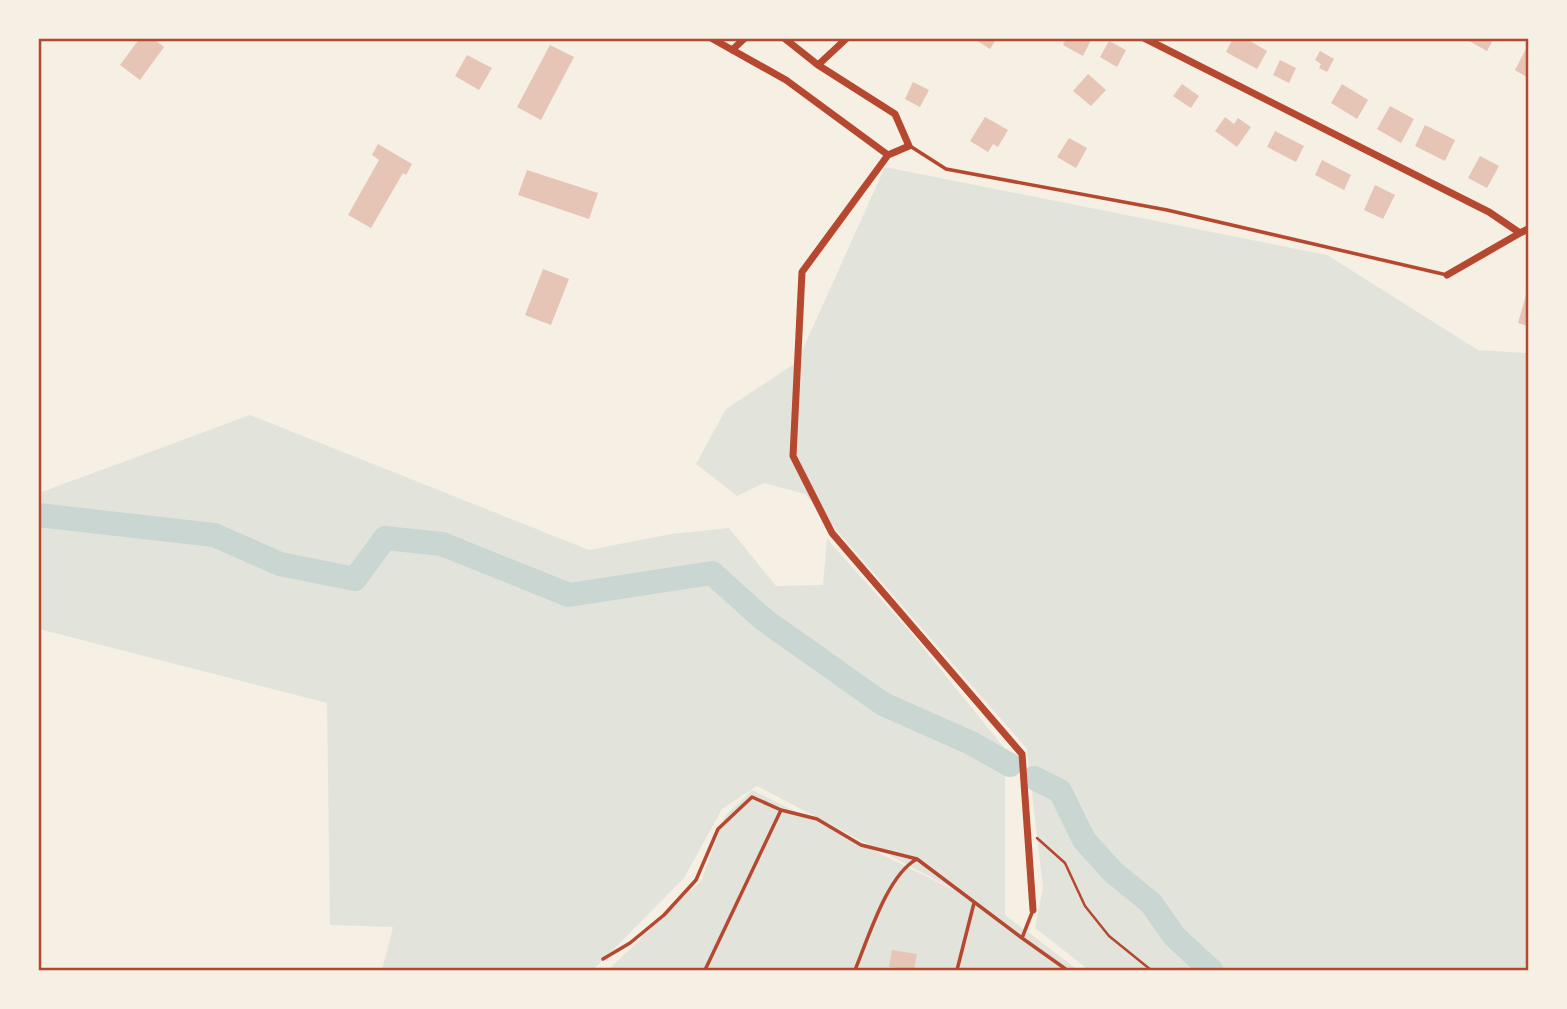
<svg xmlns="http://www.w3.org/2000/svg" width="1567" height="1009" font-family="'IBM Plex Sans',sans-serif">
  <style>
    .green { fill: #e2e4dc }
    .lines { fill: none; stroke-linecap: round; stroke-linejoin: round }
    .river { stroke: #c9d6d2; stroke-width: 24 }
    .building { fill: #e6c5b7 }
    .path { stroke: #b5482f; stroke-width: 2.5 }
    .service { stroke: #b5482f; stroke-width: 3.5 }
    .minor { stroke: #b5482f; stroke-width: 7 }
    .neatline { fill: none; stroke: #b5482f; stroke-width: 2.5 }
  </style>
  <rect width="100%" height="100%" fill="#f6efe4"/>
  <!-- green -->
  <path class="green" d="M885,167L1327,255L1478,350L1528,353V970H1089L1035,928L1043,888L1027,749L805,494L764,483L737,496L696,464L726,409L797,362Z
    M250,415L589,550L671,534L729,528L776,586L823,585L827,539L912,634L1005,749V915L1078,970H608L701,881L725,816L752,790L978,902L757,786L722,809L684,878L593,970H382L393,927L330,925L327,703L39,629V493Z"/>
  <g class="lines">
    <!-- river -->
    <path class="river" d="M38,515L214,535L280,564L355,579L385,538L442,544L569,595L712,573L763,619L883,704L971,743L1010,765
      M1034,778L1060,791L1084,840L1113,872L1151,903L1175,937L1211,970"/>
  </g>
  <!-- building -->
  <path class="building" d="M140,38H152L164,47L140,80L120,65Z
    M973,38H997L990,49Z
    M1066,38H1092L1083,56L1063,45Z
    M1233,38H1245L1267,51L1257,69L1226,52Z
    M1464,38H1494L1487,51Z
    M1109,41L1126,50L1117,67L1100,57Z
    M550,45L574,57L541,120L517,107Z
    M1528,45V78L1515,70Z
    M1320,51L1334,59L1327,72L1319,68L1321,64L1315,60Z
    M467,55L492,68L479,90L455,76Z
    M1280,60L1296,68L1289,83L1273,75Z
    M1088,74L1106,90L1091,106L1073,91Z
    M913,82L929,90L920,107L905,99Z
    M1182,84L1199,96L1191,108L1173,96Z
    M1342,84L1368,100L1357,119L1331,103Z
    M1390,106L1414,119L1401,143L1377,129Z
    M985,117L1008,130L998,147L993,144L988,152L970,141Z
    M1225,117L1234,124L1238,118L1251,127L1237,147L1215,131Z
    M1425,125L1455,140L1445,161L1415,146Z
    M1275,131L1304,146L1296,162L1267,147Z
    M1069,138L1087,148L1076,168L1057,157Z
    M378,144L412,164L406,175L403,173L371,228L348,215L379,160L372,155Z
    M1480,156L1499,166L1487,188L1468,178Z
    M1322,160L1351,175L1344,190L1315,175Z
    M527,170L598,193L589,219L518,195Z
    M1375,185L1395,195L1383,219L1364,210Z
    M543,269L569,279L551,325L525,315Z
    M1528,288V326L1518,323Z
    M892,950L917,954L914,970L889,967Z"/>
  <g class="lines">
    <!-- path -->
    <path class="path" d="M1037,838L1065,863L1085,906L1109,936L1151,970"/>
    <!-- service -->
    <path class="service" d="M910,146L946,169L1167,210L1447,275
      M1022,938L1067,970
      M603,959L630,943L664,915L696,880L718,829L752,797L781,810
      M705,970L781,810L817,819L861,845L917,859
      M855,970C868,939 887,875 917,859L1022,938L1033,910
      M957,970L974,903"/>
    <!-- minor -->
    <path class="minor" d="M711,38L786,80L888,155L909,146L895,114L818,65L784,38
      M1144,38L1489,212L1520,233L1528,229
      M732,50L745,38
      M818,65L847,38
      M888,155L802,272L793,456L832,533L1022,754L1033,910
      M1447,275L1520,233"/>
  </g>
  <!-- border -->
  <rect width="1567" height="1009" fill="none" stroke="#f6efe4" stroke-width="80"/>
  <rect x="40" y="40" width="1487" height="929" class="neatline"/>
</svg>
